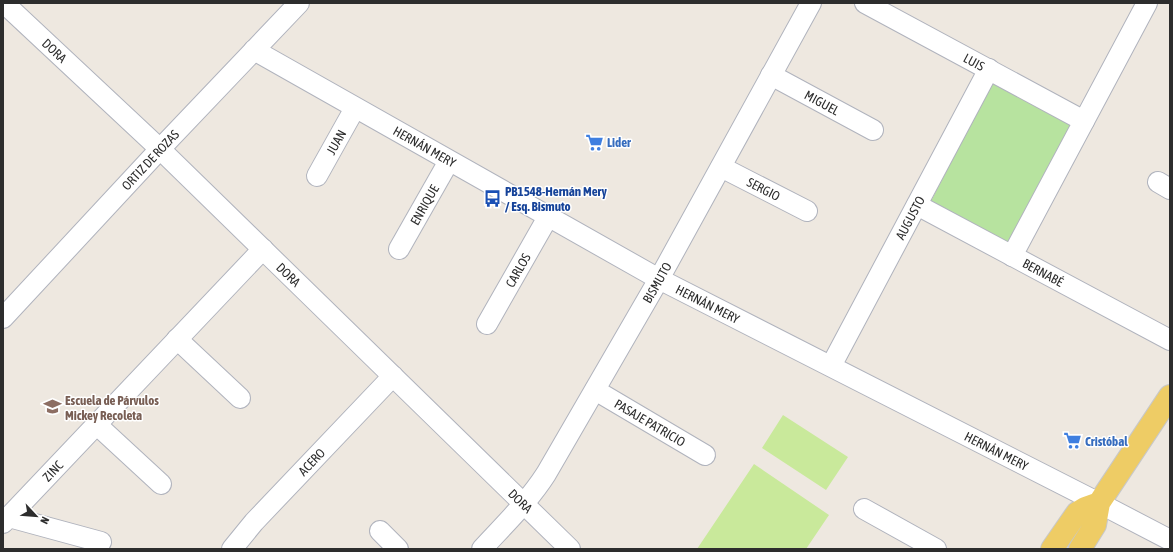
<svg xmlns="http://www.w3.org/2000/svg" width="1173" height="552" font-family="'Asap Condensed',sans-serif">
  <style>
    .green { fill: #b7e39f }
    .pitch { fill: #c9e99b }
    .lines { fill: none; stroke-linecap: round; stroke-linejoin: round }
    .minor-casing { stroke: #b0b3bd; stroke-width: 22 }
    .major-casing { stroke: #c8c8c8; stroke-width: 24 }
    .minor { stroke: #fff; stroke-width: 20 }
    .major { stroke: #eecc65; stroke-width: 22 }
    .labels { text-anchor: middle; stroke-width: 3; stroke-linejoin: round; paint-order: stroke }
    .street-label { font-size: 13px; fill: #2d2d2d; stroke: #fff }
    .shop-label { font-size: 13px; font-weight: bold; fill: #366cbe; stroke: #fff; text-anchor: start }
    .transit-label { font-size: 13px; font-weight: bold; fill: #164399; stroke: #fff; text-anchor: start }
    .education-label { font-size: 13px; font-weight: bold; fill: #785e54; stroke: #fff; text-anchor: start }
  </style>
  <rect width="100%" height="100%" fill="#eee8e0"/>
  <!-- green -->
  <path class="green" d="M995,77L1076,120L1011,245L930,203Z"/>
  <!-- pitch -->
  <path class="pitch" d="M783,415L848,457L826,490L762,448Z
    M754,464L829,515L806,549H697Z"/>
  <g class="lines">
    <defs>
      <g id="minor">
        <path id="s1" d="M865,3L1084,121"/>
        <path id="s2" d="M5,4L160,149L570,549"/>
        <path id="s3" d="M254,50L659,279L1099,503L1170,540"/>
        <path id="s4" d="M771,75L873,130"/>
        <path id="s5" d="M721,167L807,211"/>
        <path id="s6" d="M317,176L355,108"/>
        <path d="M1158,182L1170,189"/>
        <path id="s7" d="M917,205L1170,340"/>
        <path id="s8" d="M399,249L449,161"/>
        <path d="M1012,256L1147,3"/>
        <path id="s9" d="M3,318L160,149L299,3"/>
        <path id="s10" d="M487,324L548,217"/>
        <path d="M177,339L240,398"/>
        <path id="s11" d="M831,366L989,69"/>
        <path id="s12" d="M595,390L705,455"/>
        <path d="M96,424L161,484"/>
        <path d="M864,509L936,549"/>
        <path d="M9,517L101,542"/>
        <path id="s13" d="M3,523L263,249"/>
        <path d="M380,531L398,549"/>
        <path id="s14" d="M232,549L254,522L393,376"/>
        <path id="s15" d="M482,549C504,525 528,502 546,474L659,279L811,3"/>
      </g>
      <path id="major" d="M1052,549L1077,513L1085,508L1099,503
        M1080,549L1095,525L1099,503L1170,396"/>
    </defs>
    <!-- minor casing -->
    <use href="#minor" class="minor-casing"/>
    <!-- major casing -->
    <use href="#major" class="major-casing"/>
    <!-- minor -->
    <use href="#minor" class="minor"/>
    <!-- major -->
    <use href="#major" class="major"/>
  </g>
  <!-- icons -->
  <defs>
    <symbol id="supermarket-bare" viewBox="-9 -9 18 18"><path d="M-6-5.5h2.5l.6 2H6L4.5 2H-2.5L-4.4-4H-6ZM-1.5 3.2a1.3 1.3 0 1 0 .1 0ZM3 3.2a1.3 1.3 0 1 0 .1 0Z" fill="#3f7fe0" stroke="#fff" stroke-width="2.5" paint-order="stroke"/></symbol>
    <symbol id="bus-bare" viewBox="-9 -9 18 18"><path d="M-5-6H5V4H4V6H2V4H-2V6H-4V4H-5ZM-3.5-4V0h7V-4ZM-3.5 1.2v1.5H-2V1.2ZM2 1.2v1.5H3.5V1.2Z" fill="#1a4fb4" stroke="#fff" stroke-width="2.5" paint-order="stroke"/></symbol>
    <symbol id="school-bare" viewBox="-9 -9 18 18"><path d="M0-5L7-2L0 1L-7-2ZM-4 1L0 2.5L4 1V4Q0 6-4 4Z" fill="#8d6e63" stroke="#fff" stroke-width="2.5" paint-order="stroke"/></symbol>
  </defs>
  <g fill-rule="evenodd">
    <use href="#supermarket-bare" x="582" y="130" width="25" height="25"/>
    <use href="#bus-bare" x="480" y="186" width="25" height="25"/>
    <use href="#school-bare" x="40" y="394" width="25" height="25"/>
    <use href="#supermarket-bare" x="1060" y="428" width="25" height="25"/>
  </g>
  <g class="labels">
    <!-- street labels -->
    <g class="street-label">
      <text dy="5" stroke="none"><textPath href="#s2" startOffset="68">DORA</textPath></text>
      <text dy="5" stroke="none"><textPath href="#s1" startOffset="124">LUIS</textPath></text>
      <text dy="5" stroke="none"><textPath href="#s4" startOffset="58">MIGUEL</textPath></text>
      <text dy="5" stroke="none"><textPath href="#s6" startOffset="39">JUAN</textPath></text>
      <text dy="5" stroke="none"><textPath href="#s3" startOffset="196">HERNÁN MERY</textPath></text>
      <text dy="5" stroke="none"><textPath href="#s9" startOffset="216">ORTIZ DE ROZAS</textPath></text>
      <text dy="5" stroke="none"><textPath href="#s5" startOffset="48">SERGIO</textPath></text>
      <text dy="5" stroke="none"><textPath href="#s8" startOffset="51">ENRIQUE</textPath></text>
      <text dy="5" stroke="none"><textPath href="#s11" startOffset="168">AUGUSTO</textPath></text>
      <text dy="5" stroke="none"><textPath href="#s10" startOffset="62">CARLOS</textPath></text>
      <text dy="5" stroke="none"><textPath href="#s7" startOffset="143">BERNABÉ</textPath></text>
      <text dy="5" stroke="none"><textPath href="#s2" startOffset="392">DORA</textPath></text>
      <text dy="5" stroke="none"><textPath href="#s15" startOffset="320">BISMUTO</textPath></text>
      <text dy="5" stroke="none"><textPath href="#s3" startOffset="520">HERNÁN MERY</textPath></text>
      <text dy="5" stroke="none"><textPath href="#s12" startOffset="64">PASAJE PATRICIO</textPath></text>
      <text dy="5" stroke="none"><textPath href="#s3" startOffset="844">HERNÁN MERY</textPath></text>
      <text dy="5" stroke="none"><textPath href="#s14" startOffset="118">ACERO</textPath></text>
      <text dy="5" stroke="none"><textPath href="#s13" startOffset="72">ZINC</textPath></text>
      <text dy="5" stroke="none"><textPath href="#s2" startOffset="716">DORA</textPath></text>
    </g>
    <!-- shop labels -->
    <g class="shop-label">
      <text x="607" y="147">Lider</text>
      <text x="1085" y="446">Cristóbal</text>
    </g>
    <!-- transit labels -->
    <g class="transit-label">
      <text x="505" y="196">PB1548-Hernán Mery<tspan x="505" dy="15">/ Esq. Bismuto</tspan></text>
    </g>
    <!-- education labels -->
    <g class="education-label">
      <text x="65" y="405">Escuela de Párvulos<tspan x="65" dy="15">Mickey Recoleta</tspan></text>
    </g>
  </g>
  <!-- border -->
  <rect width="1173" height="552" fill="none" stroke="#2d2d2d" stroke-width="8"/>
  <!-- north arrow -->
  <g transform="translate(36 516) rotate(116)" stroke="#ffffff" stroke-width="3" paint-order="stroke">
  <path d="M0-3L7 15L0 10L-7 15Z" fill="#2d2d2d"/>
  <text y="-6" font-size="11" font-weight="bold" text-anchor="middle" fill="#2d2d2d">N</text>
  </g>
</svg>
